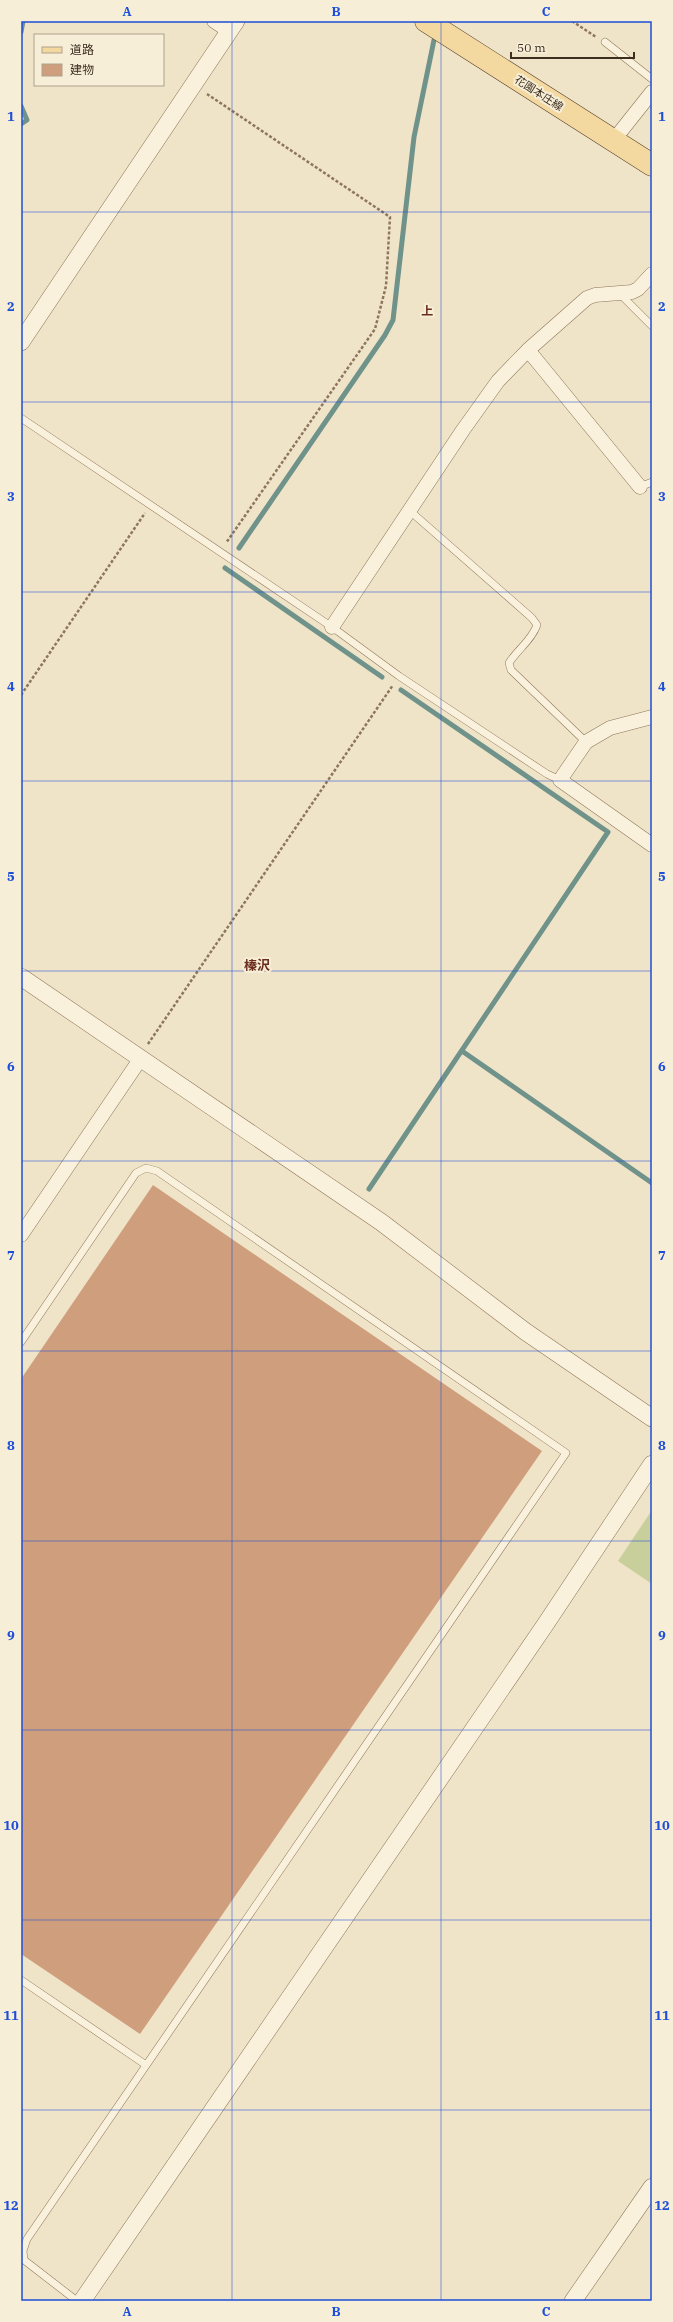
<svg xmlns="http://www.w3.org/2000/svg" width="673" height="2322" font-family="'IBM Plex Serif','Noto Sans JP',serif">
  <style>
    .green { fill: #c9cf9b }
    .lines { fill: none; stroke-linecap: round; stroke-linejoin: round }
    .stream { stroke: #6f938a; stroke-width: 5 }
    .building { fill: #cf9f7d }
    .service-casing { stroke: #8d765c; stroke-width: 8 }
    .minor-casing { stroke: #8d765c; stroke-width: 15 }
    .tertiary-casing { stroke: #8d765c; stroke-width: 18 }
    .primary-casing { stroke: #5b4430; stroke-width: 23 }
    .path { stroke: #8d765c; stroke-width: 2.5; stroke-dasharray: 3 2; stroke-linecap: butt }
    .service { stroke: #faf1dc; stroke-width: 7 }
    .minor { stroke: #faf1dc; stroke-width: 14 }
    .tertiary { stroke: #faf1dc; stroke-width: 17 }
    .primary { stroke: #f3d9a0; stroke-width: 22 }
    .grid { fill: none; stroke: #1d4ed8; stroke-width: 1; stroke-opacity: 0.55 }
    .labels { text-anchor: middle; stroke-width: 4; stroke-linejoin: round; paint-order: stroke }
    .street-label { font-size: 11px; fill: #3d2e20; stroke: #f7eed8 }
    .neighbourhood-label { font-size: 12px; font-weight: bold; fill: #6b2e1e; stroke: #f7eed8 }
    .quarter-label { font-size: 13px; font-weight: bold; fill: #6b2e1e; stroke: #f7eed8 }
    .neatline { fill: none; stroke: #1d4ed8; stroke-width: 1.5 }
    .grid-label { font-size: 13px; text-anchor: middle; font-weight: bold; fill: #1d4ed8 }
  </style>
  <rect width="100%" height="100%" fill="#f0e4c8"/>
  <!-- green -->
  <path class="green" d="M652,1510V1584L618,1561Z"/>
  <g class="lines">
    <!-- stream -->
    <path class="stream" d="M21,32L23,21
      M21,106L27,120L21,124
      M239,548L385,335L393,320L414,137L434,40
      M225,568L382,677
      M462,1051L652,1183
      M369,1189L608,832L401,690"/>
  </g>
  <!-- building -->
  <path class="building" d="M153,1185L542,1451L140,2034L21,1954V1379Z"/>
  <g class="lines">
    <defs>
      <path id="service" d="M605,42L652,79
        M619,293L652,326
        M21,418L332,627L399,676L547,774L560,780
        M640,487L652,482
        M410,511L532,618L537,625C532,640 517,650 509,663L511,670L586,742
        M21,1342L136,1173L146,1168L157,1171L566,1453L27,2239L23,2251L24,2260L77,2301
        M21,1980L146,2065"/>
      <path id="minor" d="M214,21L229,31
        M613,141L652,92
        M528,350L640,487
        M332,627L463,430L498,381L528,350L587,298L595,295L632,292L638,289L652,274
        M652,717L610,728L586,742L560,780L652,845
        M21,1235L141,1058"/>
      <path id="tertiary" d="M21,342L236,21
        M21,977L381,1222L526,1332L652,1418
        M82,2301L545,1625L652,1464
        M573,2301L652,2187"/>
      <path id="primary" d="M426,21L652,165"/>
    </defs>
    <!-- service casing -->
    <use href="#service" class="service-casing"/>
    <!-- minor casing -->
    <use href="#minor" class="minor-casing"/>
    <!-- tertiary casing -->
    <use href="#tertiary" class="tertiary-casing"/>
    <!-- primary casing -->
    <use href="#primary" class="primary-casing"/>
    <!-- path -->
    <path class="path" d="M572,21L596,37
      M207,94L390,217L386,286L375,329L226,543
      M21,695L145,513
      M148,1044L393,685"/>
    <!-- service -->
    <use href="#service" class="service"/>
    <!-- minor -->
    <use href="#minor" class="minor"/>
    <!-- tertiary -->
    <use href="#tertiary" class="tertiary"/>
    <!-- primary -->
    <use href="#primary" class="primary"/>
  </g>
  <!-- grid -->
  <path class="grid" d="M232,21V2301M441,21V2301M21,212H652M21,402H652M21,592H652M21,781H652M21,971H652M21,1161H652M21,1351H652M21,1541H652M21,1730H652M21,1920H652M21,2110H652"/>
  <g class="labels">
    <!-- street labels -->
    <g class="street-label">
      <text transform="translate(539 93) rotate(33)" y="4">花園本庄線</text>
    </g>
    <!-- neighbourhood labels -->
    <g class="neighbourhood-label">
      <text x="427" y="315">上</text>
    </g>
    <!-- quarter labels -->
    <g class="quarter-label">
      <text x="257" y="970">榛沢</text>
    </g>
  </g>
  <!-- border -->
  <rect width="673" height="2322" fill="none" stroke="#f7eed8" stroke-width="44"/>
  <!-- legend -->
  <rect x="34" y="34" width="130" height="52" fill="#f7eed8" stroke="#ada18e"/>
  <rect x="42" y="47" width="20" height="6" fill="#f3d9a0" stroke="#ada18e"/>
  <text x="70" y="54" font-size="12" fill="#3d2e20">道路</text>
  <rect x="42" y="64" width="20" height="12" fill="#cf9f7d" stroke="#ada18e"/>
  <text x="70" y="74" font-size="12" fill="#3d2e20">建物</text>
  <!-- scale -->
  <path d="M511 52v6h123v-6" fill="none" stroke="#3d2e20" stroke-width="2"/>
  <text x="517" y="52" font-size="12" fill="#3d2e20" stroke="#f7eed8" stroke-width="3" paint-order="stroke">50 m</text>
  <rect x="22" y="22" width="629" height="2278" class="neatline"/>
  <g class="grid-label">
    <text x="127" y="16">A</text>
    <text x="336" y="16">B</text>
    <text x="546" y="16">C</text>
    <text x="11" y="121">1</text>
    <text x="662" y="121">1</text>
    <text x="11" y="311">2</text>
    <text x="662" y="311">2</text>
    <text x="11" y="501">3</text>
    <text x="662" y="501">3</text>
    <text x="11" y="691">4</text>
    <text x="662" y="691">4</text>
    <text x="11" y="881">5</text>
    <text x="662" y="881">5</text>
    <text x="11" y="1071">6</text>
    <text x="662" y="1071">6</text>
    <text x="11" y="1260">7</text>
    <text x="662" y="1260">7</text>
    <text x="11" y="1450">8</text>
    <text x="662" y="1450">8</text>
    <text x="11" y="1640">9</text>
    <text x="662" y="1640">9</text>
    <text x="11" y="1830">10</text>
    <text x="662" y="1830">10</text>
    <text x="11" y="2020">11</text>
    <text x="662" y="2020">11</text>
    <text x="11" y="2210">12</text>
    <text x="662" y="2210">12</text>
    <text x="127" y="2316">A</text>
    <text x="336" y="2316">B</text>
    <text x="546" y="2316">C</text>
  </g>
</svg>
